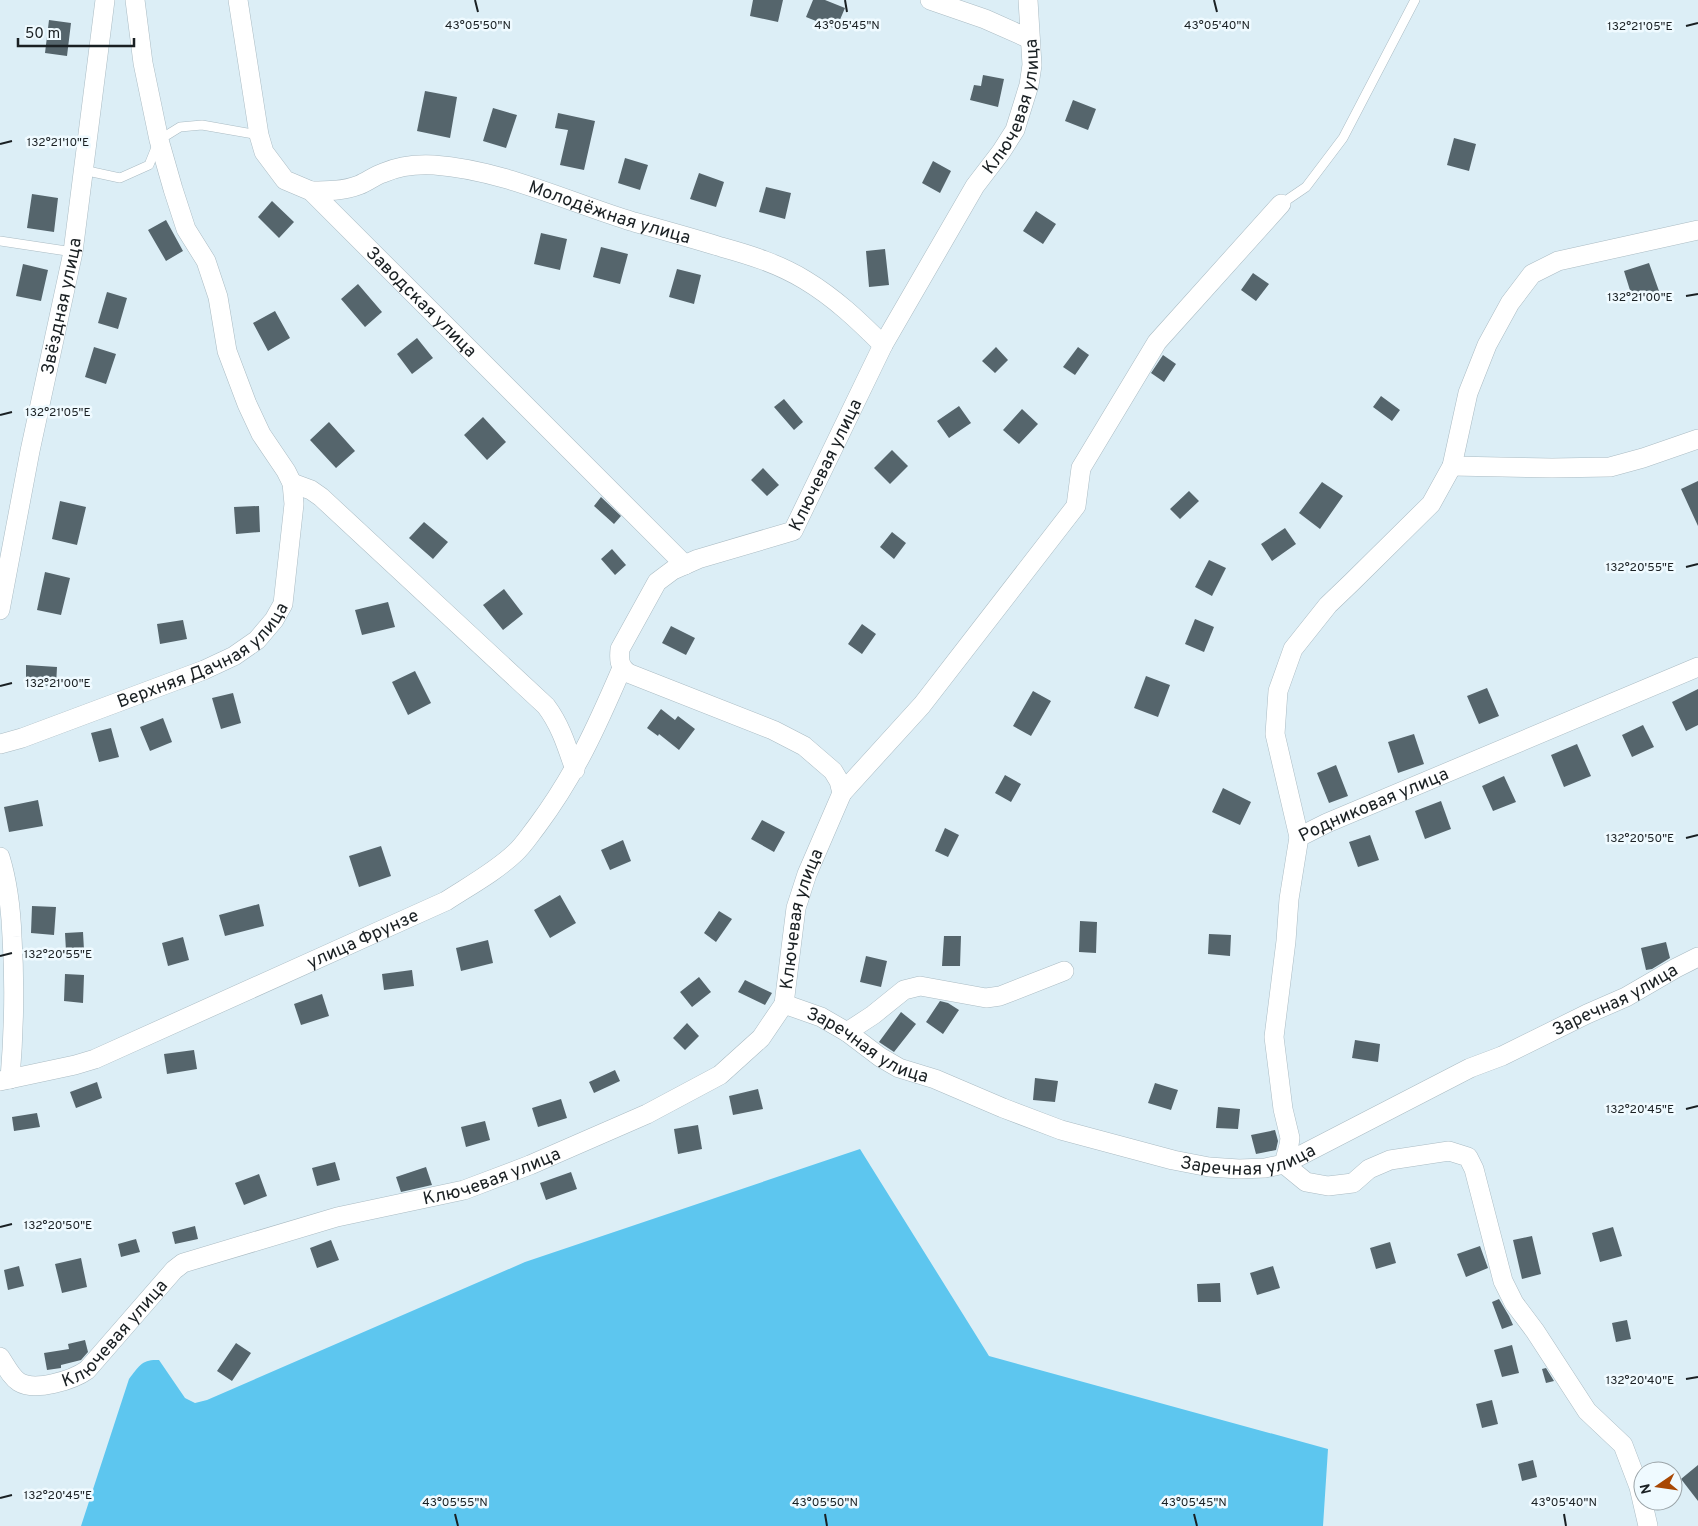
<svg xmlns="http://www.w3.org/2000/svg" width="1698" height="1526" font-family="Overpass,sans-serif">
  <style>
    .forest { fill: #5dc6ef }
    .building { fill: #55656c }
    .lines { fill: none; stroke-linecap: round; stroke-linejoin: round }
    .service-casing { stroke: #aabbc3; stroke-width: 10 }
    .minor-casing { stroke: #aabbc3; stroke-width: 20 }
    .service { stroke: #fff; stroke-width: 9 }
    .minor { stroke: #fff; stroke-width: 19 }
    .ticks { fill: none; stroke: #1a2023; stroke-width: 2 }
    .labels { text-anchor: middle; stroke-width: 5; stroke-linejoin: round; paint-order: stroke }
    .street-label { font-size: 18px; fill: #1a2023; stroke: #effaff }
    .ticks-label { font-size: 12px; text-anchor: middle; fill: #1a2023; stroke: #effaff; stroke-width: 5; stroke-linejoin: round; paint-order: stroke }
  </style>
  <rect width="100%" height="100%" fill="#dceef6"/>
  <!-- forest -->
  <path class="forest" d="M860,1149L989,1356L1328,1449L1323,1526H81L129,1379C139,1366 142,1359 159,1360L185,1398L195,1403L207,1400L525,1262Z"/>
  <!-- building -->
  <path class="building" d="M753,0H783L778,22L750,16Z
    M813,0H825L845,8L836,29L806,17Z
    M49,20L71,23L67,56L45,53Z
    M983,75L1004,79L998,107L970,100L974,85L981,86Z
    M425,91L457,97L450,138L417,131Z
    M1073,100L1096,109L1088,130L1065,121Z
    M493,108L517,115L506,148L483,141Z
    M558,113L595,121L584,170L560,165L568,130L555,128Z
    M1454,138L1476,144L1469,171L1447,165Z
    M625,158L648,165L640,190L618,183Z
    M933,161L951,171L940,193L922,183Z
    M699,173L724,182L716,207L690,199Z
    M766,187L791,193L785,219L759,212Z
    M32,194L58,198L54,232L27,228Z
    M272,201L294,222L279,238L258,217Z
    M1036,211L1056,224L1043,244L1023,231Z
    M166,220L183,251L166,261L148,230Z
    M541,233L567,239L560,270L534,264Z
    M601,247L628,254L620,284L593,277Z
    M885,249L889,285L869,287L866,251Z
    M1649,263L1659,291L1633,300L1624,271Z
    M23,264L48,270L41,301L16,296Z
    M677,269L701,275L694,304L669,297Z
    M1253,273L1269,284L1256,301L1241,290Z
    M358,284L382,312L365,327L341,299Z
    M107,292L127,298L118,329L98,323Z
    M275,311L290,338L268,351L253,323Z
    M417,338L433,358L412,374L397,354Z
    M94,347L116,354L106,384L85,377Z
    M996,347L1008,360L995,373L982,361Z
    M1078,347L1089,355L1075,375L1063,367Z
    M1163,355L1176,364L1164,382L1151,373Z
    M1381,396L1400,410L1392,421L1373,407Z
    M784,399L803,422L794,430L774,407Z
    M959,406L971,423L949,438L937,421Z
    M1022,409L1038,424L1019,444L1003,430Z
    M483,417L506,442L487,460L464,435Z
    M329,422L355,451L336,468L310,440Z
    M892,450L908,466L890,484L874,468Z
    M763,468L779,485L767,496L751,480Z
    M1698,481V526L1681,489Z
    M1322,482L1343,496L1320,529L1299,513Z
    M1189,491L1199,501L1180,519L1170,509Z
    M601,497L621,516L614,524L594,506Z
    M60,501L86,507L77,545L52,539Z
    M259,506L260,532L236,534L234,507Z
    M424,522L448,542L433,559L409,538Z
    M1285,528L1296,544L1272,561L1261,544Z
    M892,532L906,543L894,559L880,547Z
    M612,549L626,565L615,575L601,559Z
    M1209,560L1226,568L1212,596L1195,587Z
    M45,572L70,578L61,615L37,610Z
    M504,589L523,614L503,630L483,605Z
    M388,602L395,627L362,635L355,610Z
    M1195,619L1214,627L1204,652L1185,644Z
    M183,620L187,639L160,644L157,624Z
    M862,624L876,634L862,654L848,644Z
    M671,626L695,638L686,655L662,643Z
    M26,665L57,667L56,686L26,685Z
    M415,671L431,703L408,715L392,682Z
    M1146,676L1170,685L1158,717L1134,708Z
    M1487,688L1499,716L1479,724L1467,696Z
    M1698,689V725L1686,731L1672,702Z
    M1033,691L1051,701L1031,736L1013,726Z
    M233,693L241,723L221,729L212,698Z
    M661,709L675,720L678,716L695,729L679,750L659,734L658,736L647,728Z
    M163,718L172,742L150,751L140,727Z
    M1643,725L1654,747L1632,757L1622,735Z
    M111,728L119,757L99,762L91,733Z
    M1414,734L1424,764L1398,773L1388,742Z
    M1577,744L1591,776L1564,787L1551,755Z
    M1336,765L1348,796L1329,803L1317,773Z
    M1005,775L1021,784L1011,802L995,793Z
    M1504,776L1516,802L1493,811L1482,786Z
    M1223,788L1251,802L1240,825L1212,812Z
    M38,800L43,826L9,832L4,807Z
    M1441,801L1451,829L1425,839L1415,811Z
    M762,820L785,832L774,852L751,839Z
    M945,828L959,835L948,857L935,851Z
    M1370,835L1379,860L1358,867L1349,842Z
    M623,840L631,861L610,870L601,850Z
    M381,846L391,876L359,887L349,856Z
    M560,895L576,923L550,938L534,910Z
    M259,904L264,926L225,936L219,915Z
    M32,906L56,907L54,935L31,933Z
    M719,911L732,919L716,942L704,933Z
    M1080,921L1097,922L1096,953L1079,952Z
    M83,932L84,950L66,951L65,933Z
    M1209,934L1231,935L1230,956L1208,954Z
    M944,936H961L960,966H942Z
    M183,937L189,960L168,966L162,943Z
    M488,940L493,963L461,971L456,948Z
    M1666,942L1670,958L1652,969L1646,970L1641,948Z
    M866,956L887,961L881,987L860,982Z
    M412,970L414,986L384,990L382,974Z
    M65,974L84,975L83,1003L64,1001Z
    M699,977L711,992L692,1007L680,992Z
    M745,980L772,993L765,1005L738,992Z
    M322,994L329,1016L301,1025L294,1004Z
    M940,1001L948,1003L959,1010L943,1034L926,1022Z
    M901,1012L916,1024L894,1052L879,1042Z
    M687,1023L699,1036L685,1050L673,1038Z
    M1355,1040L1380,1044L1378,1062L1352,1058Z
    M194,1050L197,1069L167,1074L164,1054Z
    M615,1070L620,1081L594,1093L589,1082Z
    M1035,1078L1058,1081L1055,1102L1033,1100Z
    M97,1082L102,1098L76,1108L70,1092Z
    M1155,1083L1178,1090L1171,1110L1148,1103Z
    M758,1089L763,1109L733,1115L729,1096Z
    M561,1099L567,1118L538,1127L532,1108Z
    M1218,1107L1240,1109L1238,1129L1216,1128Z
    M37,1113L40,1127L14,1131L12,1117Z
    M485,1121L490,1140L466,1147L461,1127Z
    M698,1125L702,1149L678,1154L674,1129Z
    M1275,1130L1278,1141L1276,1150L1256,1154L1251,1135Z
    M335,1162L340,1180L317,1186L312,1168Z
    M426,1167L432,1185L401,1192L396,1177Z
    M571,1172L577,1189L546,1200L540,1183Z
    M259,1174L267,1196L244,1205L235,1183Z
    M195,1226L198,1239L175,1244L172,1232Z
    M1613,1227L1622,1256L1600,1262L1592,1233Z
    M1532,1236L1541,1274L1522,1279L1513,1240Z
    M136,1239L140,1252L121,1257L118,1244Z
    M331,1240L339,1260L317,1268L310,1248Z
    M1390,1242L1396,1263L1376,1269L1370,1248Z
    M1480,1246L1488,1268L1466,1277L1457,1254Z
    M81,1258L87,1287L62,1293L55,1264Z
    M19,1266L24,1286L8,1290L4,1270Z
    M1273,1266L1280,1288L1257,1295L1250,1273Z
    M1220,1283L1221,1302H1198L1197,1284Z
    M1499,1299L1509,1316L1513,1325L1502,1329L1492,1302Z
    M1627,1320L1631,1339L1616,1342L1612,1323Z
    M85,1340L88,1352L81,1360L61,1365V1368L47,1370L44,1353L69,1349L68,1344Z
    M236,1343L251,1353L232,1381L217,1371Z
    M1512,1345L1519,1373L1502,1377L1494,1350Z
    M1546,1368L1554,1381L1546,1383L1542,1369Z
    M1492,1400L1498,1424L1482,1428L1476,1404Z
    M1533,1460L1537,1477L1522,1481L1518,1464Z
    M1698,1465V1501L1681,1479Z"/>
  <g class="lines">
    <defs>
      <path id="service" d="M83,170L120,178L149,165L159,140L180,127L202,125L259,135
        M1281,204L1306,187L1343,138L1415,0
        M0,241L73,252"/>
      <g id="minor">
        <path id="s1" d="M238,0L259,135L264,152L285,180L311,191L685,565"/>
        <path d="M930,0L985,19L1030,39"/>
        <path id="s2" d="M311,191C326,191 344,191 359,185C367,182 374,176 383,173C399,166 416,164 434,165C503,170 568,202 634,222C663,230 692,238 721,247C750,255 779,264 805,280C835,298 859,321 883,345"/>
        <path d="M1452,466L1552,468L1610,467L1643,458L1698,439"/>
        <path d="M292,483L311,490L321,497L546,706C561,726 567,747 575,770"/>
        <path id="s3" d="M0,610L30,451L73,252L105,0"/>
        <path id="s4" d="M0,744L22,738L204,670L234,656L257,640L274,620L283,604L294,504L292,483L286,471L261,434L247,404L227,351L218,297L206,261L186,229L173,189L159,140L143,63L135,0"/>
        <path d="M842,793L922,705L1076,506L1081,468L1157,342L1281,204"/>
        <path d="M1299,837L1275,734L1278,691L1293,649L1328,605L1352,582L1431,504L1452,466L1468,393L1487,345L1510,303L1532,274L1558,261L1698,230"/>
        <path d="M0,857C8,883 11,910 12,937C15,984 14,1031 10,1079"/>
        <path id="s5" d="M784,1004L821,1017L847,1032L880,1057L899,1068L935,1079L1003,1108L1061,1130L1173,1160L1209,1167L1239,1169L1265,1168L1284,1164L1470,1068L1502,1056L1587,1014L1626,997L1676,968L1698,957"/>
        <path d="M847,1032L873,1015L904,990L920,986L986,998L1000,996L1064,971"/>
        <path id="s6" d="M0,1081L75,1065L95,1059L446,901C469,886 495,872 515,853C523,846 530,835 537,826C575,775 597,726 622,668"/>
        <path id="s7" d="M1284,1164L1289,1145L1290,1138L1283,1109L1274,1037L1286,941L1289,899L1299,837L1327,823L1698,667"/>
        <path d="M1284,1164L1306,1182L1328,1186L1353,1183L1369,1169L1390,1160L1449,1151L1468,1157L1474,1169L1503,1281L1514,1303L1535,1331L1587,1411L1623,1445L1639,1487L1648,1526"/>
        <path id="s8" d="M0,1357C6,1366 11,1377 19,1382C35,1392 73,1380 87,1370L174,1270L183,1263L337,1217L464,1190L530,1165L647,1114L720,1075L761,1038L784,1004L796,908L807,874L842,793L839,781L833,771L804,746L773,730L628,673C619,666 619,660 620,649L657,582L673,570L698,559L793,531L883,345L975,186L1001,152L1015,130L1029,85L1032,65L1028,0"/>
      </g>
    </defs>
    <!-- service casing -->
    <use href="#service" class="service-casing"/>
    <!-- minor casing -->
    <use href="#minor" class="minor-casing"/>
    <!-- service -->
    <use href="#service" class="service"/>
    <!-- minor -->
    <use href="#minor" class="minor"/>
  </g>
  <!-- ticks -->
  <path class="ticks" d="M475,0L478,12M845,0L847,12M1214,0L1217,12M1686,26L1698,23M0,144L12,141M1686,296L1698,294M0,415L12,412M1686,567L1698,564M0,686L12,683M1686,838L1698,835M0,956L12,953M1686,1109L1698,1106M0,1227L12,1224M1686,1379L1698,1377M0,1498L12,1495M455,1514L458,1526M825,1514L827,1526M1194,1514L1197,1526M1564,1514L1566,1526"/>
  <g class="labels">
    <!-- street labels -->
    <g class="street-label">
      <text dy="6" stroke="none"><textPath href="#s8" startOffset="2119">Ключевая улица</textPath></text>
      <text dy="6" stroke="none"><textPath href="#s2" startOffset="310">Молодёжная улица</textPath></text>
      <text dy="6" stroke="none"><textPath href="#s1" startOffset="374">Заводская улица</textPath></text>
      <text dy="6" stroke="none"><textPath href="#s3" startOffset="310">Звёздная улица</textPath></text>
      <text dy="6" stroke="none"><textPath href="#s8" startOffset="1712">Ключевая улица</textPath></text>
      <text dy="6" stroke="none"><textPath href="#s4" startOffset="224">Верхняя Дачная улица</textPath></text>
      <text dy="6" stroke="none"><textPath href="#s7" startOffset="412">Родниковая улица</textPath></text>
      <text dy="6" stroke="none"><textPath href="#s8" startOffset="1002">Ключевая улица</textPath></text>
      <text dy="6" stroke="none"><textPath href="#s6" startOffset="391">улица Фрунзе</textPath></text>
      <text dy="6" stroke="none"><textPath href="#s5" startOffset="904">Заречная улица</textPath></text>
      <text dy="6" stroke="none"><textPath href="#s5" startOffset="94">Заречная улица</textPath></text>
      <text dy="6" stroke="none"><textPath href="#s5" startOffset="499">Заречная улица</textPath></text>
      <text dy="6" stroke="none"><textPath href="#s8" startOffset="568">Ключевая улица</textPath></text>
      <text dy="6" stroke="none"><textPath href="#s8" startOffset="148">Ключевая улица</textPath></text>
    </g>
  </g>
  <g class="ticks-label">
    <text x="478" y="29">43°05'50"N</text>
    <text x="847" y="29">43°05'45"N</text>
    <text x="1217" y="29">43°05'40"N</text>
    <text x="1640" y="30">132°21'05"E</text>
    <text x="58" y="146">132°21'10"E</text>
    <text x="1640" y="301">132°21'00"E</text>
    <text x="58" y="416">132°21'05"E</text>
    <text x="1640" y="571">132°20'55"E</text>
    <text x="58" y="687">132°21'00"E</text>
    <text x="1640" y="842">132°20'50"E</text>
    <text x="58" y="958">132°20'55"E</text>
    <text x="1640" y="1113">132°20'45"E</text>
    <text x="58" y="1229">132°20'50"E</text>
    <text x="1640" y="1384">132°20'40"E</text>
    <text x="58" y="1499">132°20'45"E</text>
    <text x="455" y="1506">43°05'55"N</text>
    <text x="825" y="1506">43°05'50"N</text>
    <text x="1194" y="1506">43°05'45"N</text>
    <text x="1564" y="1506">43°05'40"N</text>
  </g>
  <!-- north arrow -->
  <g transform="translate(1658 1486) rotate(257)"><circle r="24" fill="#effaff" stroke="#9aa3a7"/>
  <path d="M0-4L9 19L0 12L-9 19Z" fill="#a84703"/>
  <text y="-8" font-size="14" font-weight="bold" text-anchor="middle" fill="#1a2023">N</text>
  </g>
  <!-- scale -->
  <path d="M18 38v8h116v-8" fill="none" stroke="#1a2023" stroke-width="2.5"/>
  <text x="25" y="38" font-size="15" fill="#1a2023" stroke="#effaff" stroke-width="4" paint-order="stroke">50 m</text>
</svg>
